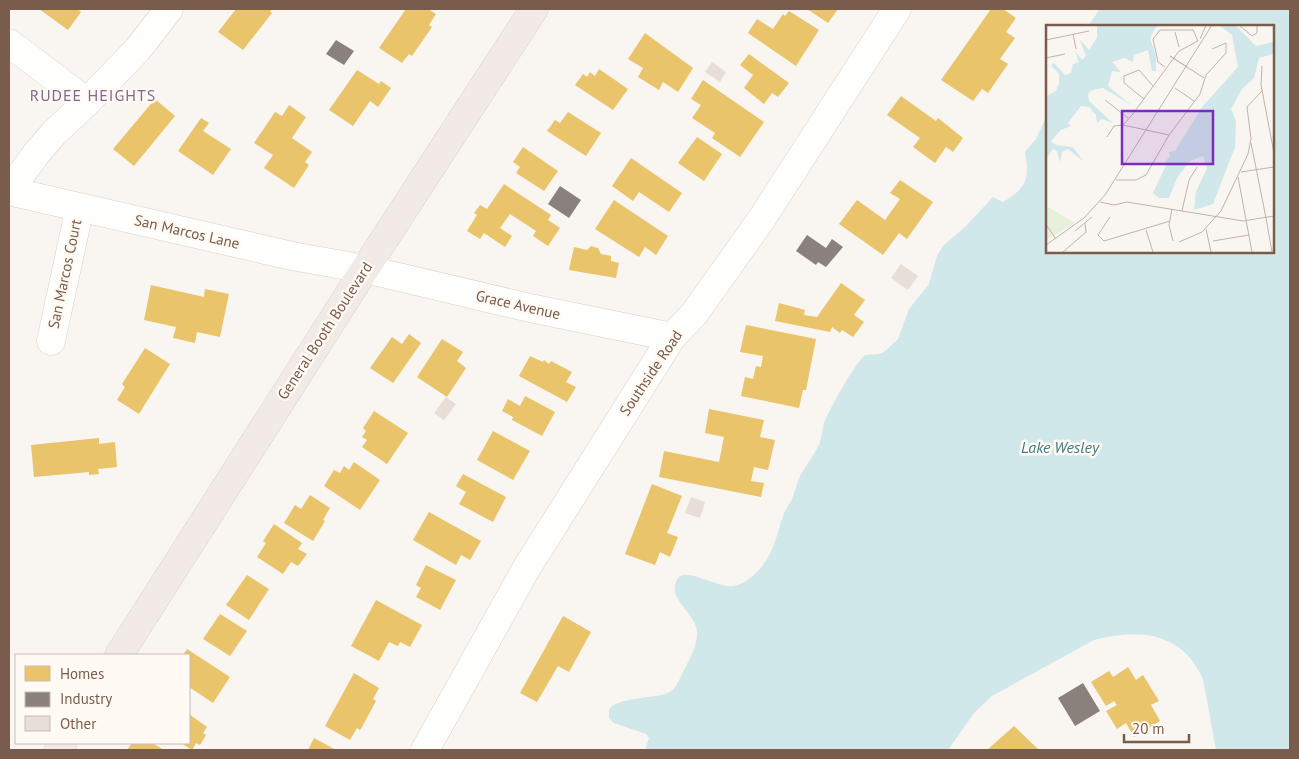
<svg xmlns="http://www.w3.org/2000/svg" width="1299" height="759" font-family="'PT Sans',sans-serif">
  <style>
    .water { fill: #d0e8ea }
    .homes { fill: #e9c46a }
    .industry { fill: #8a817c }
    .building { fill: #e6ded7 }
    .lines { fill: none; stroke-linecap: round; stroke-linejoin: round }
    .minor-casing { stroke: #d7d1cb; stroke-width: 29 }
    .highway-casing { stroke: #dad1cc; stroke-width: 29 }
    .minor { stroke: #fefefd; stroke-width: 28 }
    .highway { stroke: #f2eae7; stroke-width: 28 }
    .labels { text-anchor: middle; stroke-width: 5; stroke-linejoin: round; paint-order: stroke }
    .street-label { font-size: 15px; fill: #7a5c4d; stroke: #fffaf3 }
    .neighbourhood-label { font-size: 16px; letter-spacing: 1px; fill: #846695; stroke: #fffaf3 }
    .water-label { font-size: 16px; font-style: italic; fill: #437c86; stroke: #fffaf3 }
    .inset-road { fill: none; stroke: #c2b3aa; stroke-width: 1 }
    .view { fill: #7b2cbf; fill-opacity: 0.15; stroke: #7b2cbf; stroke-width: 2.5 }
    .inset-edge { fill: none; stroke: #7a5c4d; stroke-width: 2.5 }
  </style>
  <rect width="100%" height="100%" fill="#f9f5f0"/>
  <!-- water -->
  <path class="water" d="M1100,9H1290V750H1216L1203,679C1182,632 1139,628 1094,640L992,696L974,713L948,750H645L649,738L646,734L614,723L609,718C609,717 609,711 609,710C614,697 657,699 670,692C677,688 680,677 684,670C690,658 698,645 697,631C696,613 663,596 679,577C687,568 719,588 733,586C743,585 751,578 758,571C774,554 776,537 783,516C785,510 789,505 792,499C795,491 797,482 801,474C807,464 814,455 819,445C822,438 822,430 824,423C829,410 855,363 865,355L879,354L884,352L898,339L909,309L929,284L937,256L943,246L966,226L993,197L1003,202C1026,188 1030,180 1025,152L1036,139L1048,113V251H1273V26H1088Z"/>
  <!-- homes -->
  <path class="homes" d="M39,9H77L81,12L68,30Z
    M236,9H272L270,11L272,13L243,50L218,32Z
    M406,9H428L436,14L429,25L432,27L412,56L409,54L402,63L379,48Z
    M807,9H838L828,23Z
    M991,9H1003L1016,18L1006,32L1015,38L1000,59L1008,64L988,93L982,89L973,101L941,80Z
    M789,11L819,30L796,66L748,33L757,19L773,29L783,14L785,16Z
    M645,33L693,68L678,92L663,82L659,90L638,77L643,68L628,59Z
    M749,54L789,83L778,97L772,93L764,104L744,88L753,75L740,65Z
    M599,69L628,89L613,110L575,85L583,74L587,77L590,72L595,76Z
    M357,70L379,84L381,81L391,88L378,107L370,101L353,126L329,110Z
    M703,80L764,122L740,157L712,138L715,133L692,118L701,105L691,99Z
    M901,96L936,121L938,118L963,138L953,152L946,147L935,163L913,147L920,138L887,115Z
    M155,99L175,116L134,166L113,149Z
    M289,105L306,117L292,138L312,152L305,162L309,165L294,188L264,168L273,155L254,143L275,112L282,116Z
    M568,112L601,133L586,156L547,131L555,120L560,123Z
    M201,118L209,123L203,131L231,149L213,175L178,151Z
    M697,137L722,154L704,181L678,163Z
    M523,147L558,171L544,191L516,173L520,167L513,162Z
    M631,158L682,193L669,212L639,192L633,201L612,186Z
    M900,180L933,202L907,239L899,233L883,255L839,224L857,200L885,220L900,199L890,193Z
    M504,184L551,215L548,220L560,228L548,246L533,236L536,231L510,214L500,228L512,236L505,247L484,233L480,239L467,231L477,215L474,213L480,205L487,209Z
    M614,200L668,236L656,255L645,247L639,257L595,229Z
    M591,246L598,248L601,254L611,256V261L619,263L616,278L569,270L574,247L587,250Z
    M841,283L865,300L854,315L864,322L853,337L842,330L840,333L832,327L830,332L775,321L779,303L805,310L804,315L817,317Z
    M151,285L204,297L205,289L229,294L220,337L197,332L195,343L173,338L176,327L144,320Z
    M746,325L816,339L806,390H803L799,408L741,396L745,377L753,379L756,366L761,367L763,356L740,352Z
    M409,334L421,343L393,383L370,368L392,337L402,344Z
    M442,339L463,352L457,361L466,368L447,397L417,377Z
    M145,348L170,364L139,414L117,400L125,387L122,384Z
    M530,356L543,362L544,360L549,364L551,361L572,372L566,382L576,387L567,402L519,376Z
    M525,396L555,412L542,436L512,420L513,417L502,411L508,399L520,406Z
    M709,409L764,420L760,437L775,440L768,470L754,467L751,481L764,483L761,497L659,477L664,451L719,462L724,437L705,433Z
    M374,411L408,433L387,464L362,447L367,440L362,437L366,431L363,428Z
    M493,431L530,451L513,480L477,460Z
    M99,438V444L115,442L117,467L98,469L99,474L89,475V472L34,477L31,445Z
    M354,462L380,480L360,510L324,486L334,470L340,473L344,466L349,470Z
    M463,474L506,497L493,522L459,504L466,492L456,486Z
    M652,484L682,496L667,533L678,537L670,557L660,552L655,565L625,554Z
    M310,495L330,508L323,520L325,521L313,541L284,523L295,505L301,509Z
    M429,512L481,541L470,560L461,555L456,565L413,540Z
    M274,524L302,543L298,549L307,554L298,566L291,562L283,574L257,557L266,543L263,541Z
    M426,565L456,580L440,610L416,597L421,588L416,585Z
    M247,575L269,589L249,620L226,605Z
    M376,600L422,625L410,647L400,642L398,646L389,642L379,661L351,646Z
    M220,614L247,631L230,656L203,639Z
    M563,616L591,632L569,672L558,666L537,702L520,693Z
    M187,649L230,677L213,703L189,687V655H183Z
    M1128,667L1136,680L1143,675L1159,701L1151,705L1160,721L1134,737L1126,723L1117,729L1106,711L1117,705L1114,701L1106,706L1091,682L1109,671L1113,677Z
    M354,673L379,688L373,699L376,701L362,727L360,730L357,728L350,740L325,726Z
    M189,714L207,727L203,733L206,735L200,745L196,743L192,750L181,743H189Z
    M1014,726L1039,750H987Z
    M314,738L336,750H308Z
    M132,743H152L164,750H127Z"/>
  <!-- industry -->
  <path class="industry" d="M336,40L354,51L344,65L326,54Z
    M560,186L581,200L569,218L548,204Z
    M807,235L826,248L832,239L843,247L826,267L818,262L816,265L796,251Z
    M1083,683L1100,711L1075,726L1058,698Z"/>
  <!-- building -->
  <path class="building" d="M712,62L726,72L720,82L705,72Z
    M901,264L918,276L908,290L891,278Z
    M446,397L456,404L444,420L434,413Z
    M691,497L705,502L700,518L685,513Z"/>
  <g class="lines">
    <defs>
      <path id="minor" d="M9,43L87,102
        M9,191L292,256L365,269L530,308L672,337
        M9,191L36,154L54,133L87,102L138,49L169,9
        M51,341L80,207
        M425,750L526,569L672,337L694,314L761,220L897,9"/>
      <path id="highway" d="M119,655L365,269L534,9
        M58,750L63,743"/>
    </defs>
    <!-- minor casing -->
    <use href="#minor" class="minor-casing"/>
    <!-- highway casing -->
    <use href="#highway" class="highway-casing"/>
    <!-- minor -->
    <use href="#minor" class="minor"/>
    <!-- highway -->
    <use href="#highway" class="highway"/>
  </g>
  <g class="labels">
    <!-- street labels -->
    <g class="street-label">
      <text transform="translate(187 232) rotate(13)" y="5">San Marcos Lane</text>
      <text transform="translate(65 274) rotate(-78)" y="5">San Marcos Court</text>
      <text transform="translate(518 305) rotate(13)" y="5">Grace Avenue</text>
      <text transform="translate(325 331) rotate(-57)" y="5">General Booth Boulevard</text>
      <text transform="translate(651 373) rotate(-56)" y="5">Southside Road</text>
    </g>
    <!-- neighbourhood labels -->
    <g class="neighbourhood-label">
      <text x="93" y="101">RUDEE HEIGHTS</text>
    </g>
    <!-- water labels -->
    <g class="water-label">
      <text x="1060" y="453">Lake Wesley</text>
    </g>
  </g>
  <!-- overview -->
  <g transform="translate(1046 25)">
    <rect width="228" height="228" fill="#f9f5f0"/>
    <path d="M0,181L29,198L0,215Z" fill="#e7f0db"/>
    <path d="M51,0H111L104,13L110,31V46H106L102,25L88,30L87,37L78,33L66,37L75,47L66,46L62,61L85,80L57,63L46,65L42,69L43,76L67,98L56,94L51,98L50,90L43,82L35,81L22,98L25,101L15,105L5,116L10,120L27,122L37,136L22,124L16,127L14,137L11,126L7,124L0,134V71L10,66L13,58V49L5,40L8,38L19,50L25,48L27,39L33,37L29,27L36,35L40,31L34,15L43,25L51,13ZM173,0H189L210,21L227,17V29L213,33L208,53L196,64L185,84L190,96L189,122L167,179L148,185L150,167L161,143L157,131L144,136L131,153L123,173H113L107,168L121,138L119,136L124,132L123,127L129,126L156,82L192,42L186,10Z" fill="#d0e8ea"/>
    <path class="inset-road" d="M193,0L206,11L211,8V0M129,7L133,22M27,9L30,24M154,14L160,0M0,15L43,6M0,33L19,29M216,41L215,60L228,128M119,42L112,37L107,14L114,5H147L152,16M141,42L124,31L158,53M129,63L148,76M98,74L78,58V51L93,45L107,61M59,75L82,93M77,100L123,110M61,112L68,101L77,100L86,90L133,26L152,16M205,118L220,193M195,147L228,142M192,152L206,227M70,155H90L100,150L123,110L154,69L160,50L180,28V18L166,24M54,177L68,180L81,177L197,196L228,191M126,184L123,200L127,216M136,186L143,155L151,142M64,192L52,210L58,216L124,196M220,193L226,227M1,201L10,214M160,204L165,227M100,205L107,227M29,206L46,192M167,216L203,210M133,217L156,207L175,186L202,129L205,114L201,82L216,66M0,220L38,193L59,170L166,0M17,227L40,207L39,198"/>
    <path class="view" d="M76,86H167V139H76Z"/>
    <rect width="228" height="228" class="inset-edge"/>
  </g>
  <!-- border -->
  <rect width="1299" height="759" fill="none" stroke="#7a5c4d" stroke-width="20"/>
  <!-- legend -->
  <rect x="15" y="654" width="175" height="90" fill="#fffaf3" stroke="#cabbb1"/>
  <rect x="25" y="666" width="25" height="15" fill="#e9c46a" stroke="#cabbb1"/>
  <text x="60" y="679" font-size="15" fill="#7a5c4d">Homes</text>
  <rect x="25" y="692" width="25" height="15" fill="#8a817c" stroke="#cabbb1"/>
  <text x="60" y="704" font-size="15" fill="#7a5c4d">Industry</text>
  <rect x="25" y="716" width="25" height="15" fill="#e6ded7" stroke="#cabbb1"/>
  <text x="60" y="729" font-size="15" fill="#7a5c4d">Other</text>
  <!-- scale -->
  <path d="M1124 734v8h65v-8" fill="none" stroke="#7a5c4d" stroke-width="2.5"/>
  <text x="1132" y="734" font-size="15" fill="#7a5c4d" stroke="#fffaf3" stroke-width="4" paint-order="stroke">20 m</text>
</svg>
